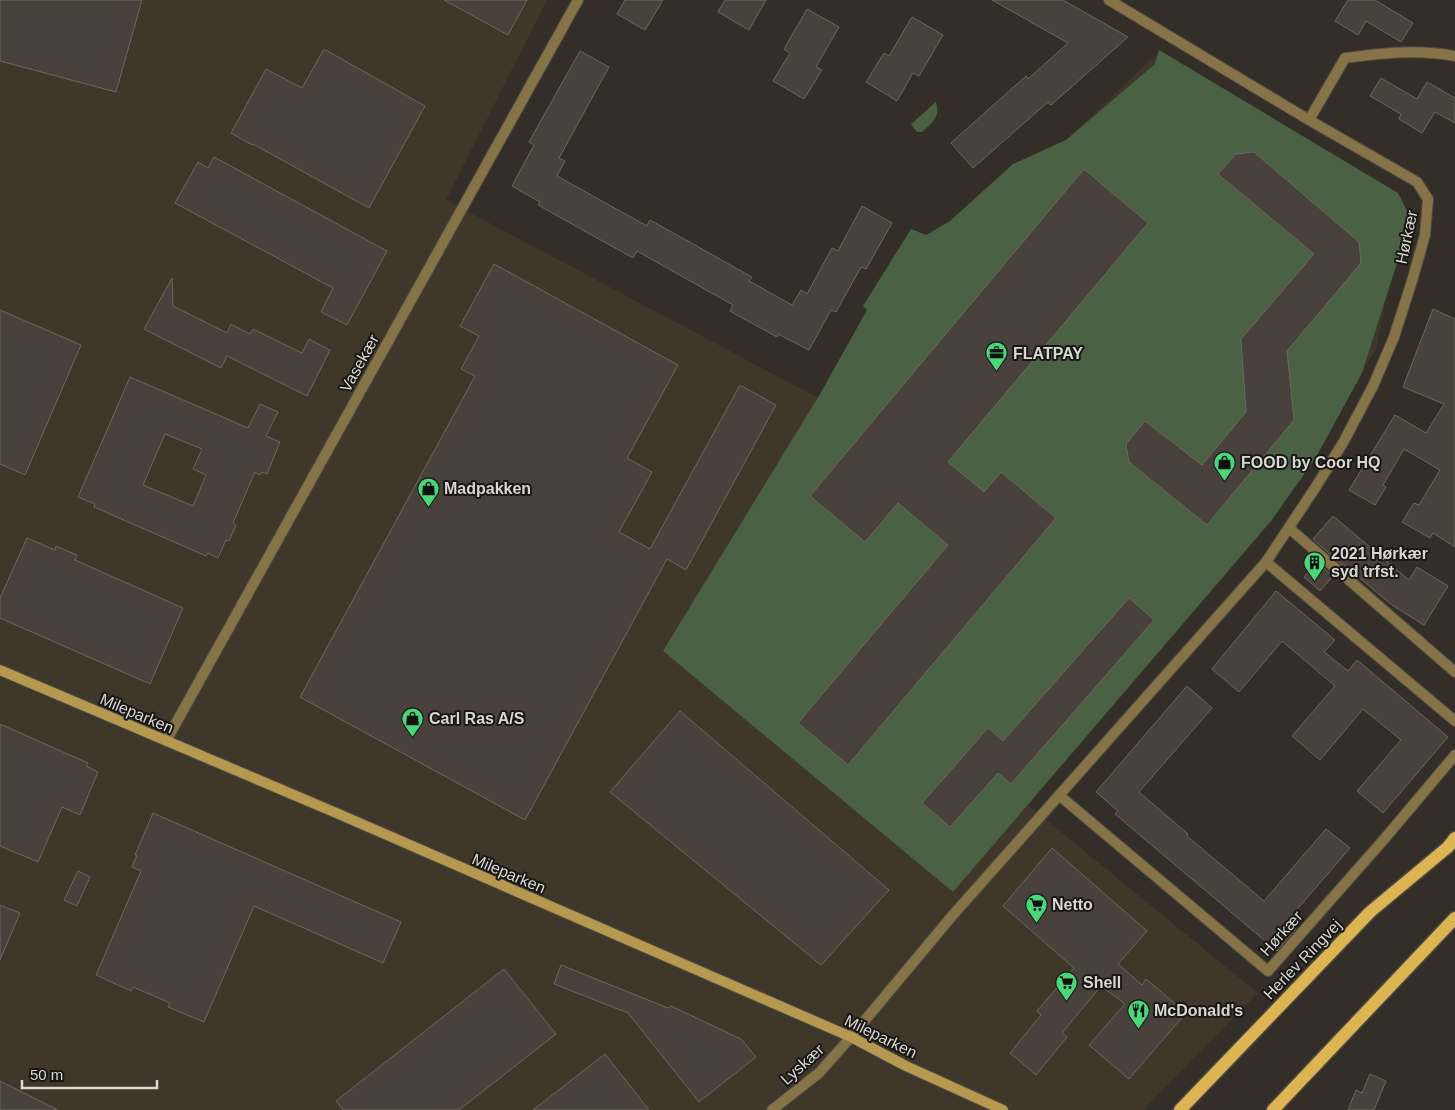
<svg xmlns="http://www.w3.org/2000/svg" width="1455" height="1110" font-family="Helvetica,sans-serif">
  <style>
    .built { fill: #3e372a }
    .green { fill: #4a6243 }
    .building { fill: #49423c; stroke: #6d665f; fill-rule: evenodd }
    .lines { fill: none; stroke-linecap: round; stroke-linejoin: round }
    .street-casing { stroke: #4e4a43; stroke-width: 12 }
    .secondary-casing { stroke: #4e4a43; stroke-width: 12 }
    .primary-casing { stroke: #4e4a43; stroke-width: 15 }
    .street { stroke: #867347; stroke-width: 10 }
    .secondary { stroke: #b6984f; stroke-width: 10 }
    .primary { stroke: #dcb452; stroke-width: 12 }
    .labels { text-anchor: middle; stroke-width: 4; stroke-linejoin: round; paint-order: stroke }
    .street-label { font-size: 16px; fill: #d9d7d2; stroke: #1a1815 }
    .poi-label { font-size: 16px; font-weight: bold; fill: #d9d7d2; stroke: #1a1815; text-anchor: start }
  </style>
  <rect width="100%" height="100%" fill="#332f28"/>
  <!-- built -->
  <path class="built" d="M0,0H547L446,200L824,401L1008,195L1158,53L1405,206L1376,349L1331,427L1028,805L1258,993L1143,1110H0Z"/>
  <!-- green -->
  <path class="green" d="M1159,50L1398,193L1411,219L1362,373L1315,459L1271,521L953,892L663,651L820,394L867,310L863,306L911,229L926,235L950,221L1013,164L1066,140L1155,64Z
    M936,102C940,118 933,122 922,132H917L911,124Z"/>
  <!-- building -->
  <path class="building" d="M0,0H142L116,92L0,61Z
    M444,0H527L508,35Z
    M625,0H663L645,30L617,14Z
    M725,0H766L749,30L718,12Z
    M992,0H1063L1128,37L1051,105L1048,102L973,168L951,143L1026,76L1028,79L1068,43Z
    M1348,0H1375L1413,23L1401,42L1366,21L1358,35L1335,21Z
    M807,9L839,27L816,67L822,70L804,99L773,81L790,53L784,49Z
    M912,17L943,35L919,76L913,73L897,101L866,82L884,53L889,56Z
    M324,49L425,106L369,208L253,144L252,145L231,133L266,69L302,88Z
    M580,51L609,67L559,158L565,161L557,176L647,226L650,220L752,277L749,281L792,305L801,290L807,294L832,248L838,251L862,206L892,223L866,269L861,267L836,312L831,310L809,350L778,334L777,337L730,311L733,305L637,251L633,258L538,205L540,202L512,186L534,145L529,142Z
    M1381,78L1417,99L1427,82L1455,98V123L1435,112L1422,133L1399,119L1401,114L1370,96Z
    M1254,152L1359,242L1361,263L1287,351L1294,420L1207,525L1129,462L1126,444L1145,421L1202,465L1246,412L1241,339L1314,254L1218,174L1236,154Z
    M214,157L387,251L347,325L321,312L333,288L175,203L198,162L208,168Z
    M1084,169L1148,223L948,462L984,492L1001,472L1056,518L848,765L798,723L948,545L898,503L865,542L810,496Z
    M494,264L678,365L627,458L652,472L619,532L650,549L740,385L776,405L686,570L667,559L525,820L300,697L475,376L461,369L479,336L460,326Z
    M172,278L173,306L227,333L231,324L250,334L253,329L302,353L309,339L330,350L307,396L227,356L221,368L144,329Z
    M1433,309L1455,319V547L1433,533L1430,538L1402,522L1414,503L1419,505L1440,470L1404,449L1383,485L1386,487L1375,505L1349,490L1395,415L1426,433L1444,404L1403,387Z
    M0,310L81,345L25,475L0,464Z
    M130,377L248,428L260,404L278,412L266,436L280,442L267,474L262,472L260,475L255,472L233,523L236,525L229,541L226,540L218,558L208,553L206,556L94,507L95,504L78,497ZM165,434L202,449L193,469L206,475L193,506L143,485Z
    M1333,516L1409,580L1417,567L1448,586L1424,625L1392,605L1343,564L1342,565L1313,539Z
    M27,538L55,550L56,546L77,555L75,560L183,608L150,684L0,618V598Z
    M1317,562L1333,576L1320,591L1304,577Z
    M1276,591L1335,640L1324,652L1348,671L1357,660L1448,737L1383,813L1357,791L1401,740L1363,709L1320,760L1292,736L1335,686L1282,641L1239,692L1212,669Z
    M1129,598L1154,620L1011,784L998,773L950,827L922,803L988,728L1003,741Z
    M1187,686L1212,708L1139,792L1188,834L1187,836L1264,901L1326,829L1350,848L1287,921L1296,929L1277,951L1115,814L1118,811L1096,792Z
    M680,711L889,890L821,965L610,792Z
    M0,724L88,763L86,766L98,772L80,815L62,807L38,862L0,846Z
    M153,813L401,922L383,963L254,906L204,1022L168,1007L170,1003L133,987L131,991L96,975L141,871L132,867L137,855H135Z
    M1052,848L1147,931L1118,964L1142,985L1146,979L1186,1013L1129,1079L1089,1045L1125,1004L1101,986L1062,1033L1067,1037L1036,1075L1010,1053L1041,1015L1037,1011L1074,968L1003,906Z
    M78,871L90,877L77,906L64,900Z
    M0,905L20,913L0,960Z
    M561,965L668,1008L671,1006L741,1039L756,1057L699,1102L628,1013L554,984Z
    M504,969L556,1034L459,1110H343L336,1101Z
    M605,1054L649,1110H533Z
    M1370,1074L1386,1081L1374,1110H1348L1356,1090L1362,1093Z
    M0,1081L58,1110H0Z"/>
  <g class="lines">
    <defs>
      <path id="street" d="M1309,120L1345,58C1382,53 1418,49 1455,56
        M1289,528L1455,672
        M1266,562L1455,721
        M166,741L578,0
        M1060,796L1268,971L1386,837L1455,755
        M772,1110L819,1073L851,1037L952,916L1266,562L1317,485L1344,441L1373,386L1394,337L1412,281L1425,235L1428,199L1417,182L1309,120L1109,0"/>
      <path id="secondary" d="M0,670L341,815L851,1037L906,1066L1003,1110"/>
      <path id="primary" d="M1180,1110L1370,912L1448,847L1455,838
        M1273,1110L1455,918"/>
    </defs>
    <!-- street casing -->
    <use href="#street" class="street-casing"/>
    <!-- secondary casing -->
    <use href="#secondary" class="secondary-casing"/>
    <!-- primary casing -->
    <use href="#primary" class="primary-casing"/>
    <!-- street -->
    <use href="#street" class="street"/>
    <!-- secondary -->
    <use href="#secondary" class="secondary"/>
    <!-- primary -->
    <use href="#primary" class="primary"/>
  </g>
  <!-- icons -->
  <defs>
    <symbol id="office-pin" viewBox="-11 -11 22 30"><path d="M0 17L-7.5 6A9.5 9.5 0 1 1 7.5 6Z" fill="#48d779" stroke="#1a1815"/><path d="M-6-3h4V-5.5h4V-3h4V5H-6ZM-1-4.5V-3h2v-1.5ZM-6 0V1H6V0Z" fill="#111"/></symbol>
    <symbol id="shop-pin" viewBox="-11 -11 22 30"><path d="M0 17L-7.5 6A9.5 9.5 0 1 1 7.5 6Z" fill="#48d779" stroke="#1a1815"/><path d="M-5-2.5h2.3a2.7 3.5 0 0 1 5.4 0H5L5.5 6h-11ZM-1.5-2.5h3a1.5 2.3 0 0 0-3 0Z" fill="#111"/></symbol>
    <symbol id="building-pin" viewBox="-11 -11 22 30"><path d="M0 17L-7.5 6A9.5 9.5 0 1 1 7.5 6Z" fill="#48d779" stroke="#1a1815"/><path d="M-4-6H4V6H1V3H-1V6H-4ZM-2.5-4.3h1.7v1.8h-1.7ZM.8-4.3h1.7v1.8H.8ZM-2.5-1h1.7V.8h-1.7ZM.8-1h1.7V.8H.8Z" fill="#111"/></symbol>
    <symbol id="supermarket-pin" viewBox="-11 -11 22 30"><path d="M0 17L-7.5 6A9.5 9.5 0 1 1 7.5 6Z" fill="#48d779" stroke="#1a1815"/><path d="M-6-5.5h2.5l.6 2H6L4.5 2H-2.5L-4.4-4H-6ZM-1.5 3.2a1.3 1.3 0 1 0 .1 0ZM3 3.2a1.3 1.3 0 1 0 .1 0Z" fill="#111"/></symbol>
    <symbol id="restaurant-pin" viewBox="-11 -11 22 30"><path d="M0 17L-7.5 6A9.5 9.5 0 1 1 7.5 6Z" fill="#48d779" stroke="#1a1815"/><path d="M-5-6h1v4h1v-4h1v4h1v-4h1v5L-1.5 .5V6h-2V.5L-5-1ZM5-6V6H3V1.5H1.5Q1.5-4 5-6Z" fill="#111"/></symbol>
  </defs>
  <g fill-rule="evenodd">
    <use href="#office-pin" x="984" y="340" width="25" height="34"/>
    <use href="#shop-pin" x="1212" y="450" width="25" height="34"/>
    <use href="#shop-pin" x="416" y="476" width="25" height="34"/>
    <use href="#building-pin" x="1302" y="550" width="25" height="34"/>
    <use href="#shop-pin" x="400" y="706" width="25" height="34"/>
    <use href="#supermarket-pin" x="1024" y="892" width="25" height="34"/>
    <use href="#supermarket-pin" x="1054" y="970" width="25" height="34"/>
    <use href="#restaurant-pin" x="1126" y="998" width="25" height="34"/>
  </g>
  <g class="labels">
    <!-- street labels -->
    <g class="street-label">
      <text transform="translate(1406 237) rotate(-78)" y="6">Hørkær</text>
      <text transform="translate(359 363) rotate(-61)" y="6">Vasekær</text>
      <text transform="translate(137 713) rotate(23)" y="6">Mileparken</text>
      <text transform="translate(509 873) rotate(23)" y="6">Mileparken</text>
      <text transform="translate(1281 933) rotate(-48)" y="6">Hørkær</text>
      <text transform="translate(1302 959) rotate(-46)" y="6">Herlev Ringvej</text>
      <text transform="translate(881 1036) rotate(26)" y="6">Mileparken</text>
      <text transform="translate(802 1064) rotate(-42)" y="6">Lyskær</text>
    </g>
    <!-- poi labels -->
    <g class="poi-label">
      <text x="1013" y="359">FLATPAY</text>
      <text x="1241" y="468">FOOD by Coor HQ</text>
      <text x="444" y="494">Madpakken</text>
      <text x="1331" y="559">2021 Hørkær<tspan x="1331" dy="18">syd trfst.</tspan></text>
      <text x="429" y="724">Carl Ras A/S</text>
      <text x="1052" y="910">Netto</text>
      <text x="1083" y="988">Shell</text>
      <text x="1154" y="1016">McDonald's</text>
    </g>
  </g>
  <!-- scale -->
  <path d="M22 1080v8h135v-8" fill="none" stroke="#d9d7d2" stroke-width="2.5"/>
  <text x="30" y="1080" font-size="15" fill="#d9d7d2" stroke="#1a1815" stroke-width="4" paint-order="stroke">50 m</text>
</svg>
